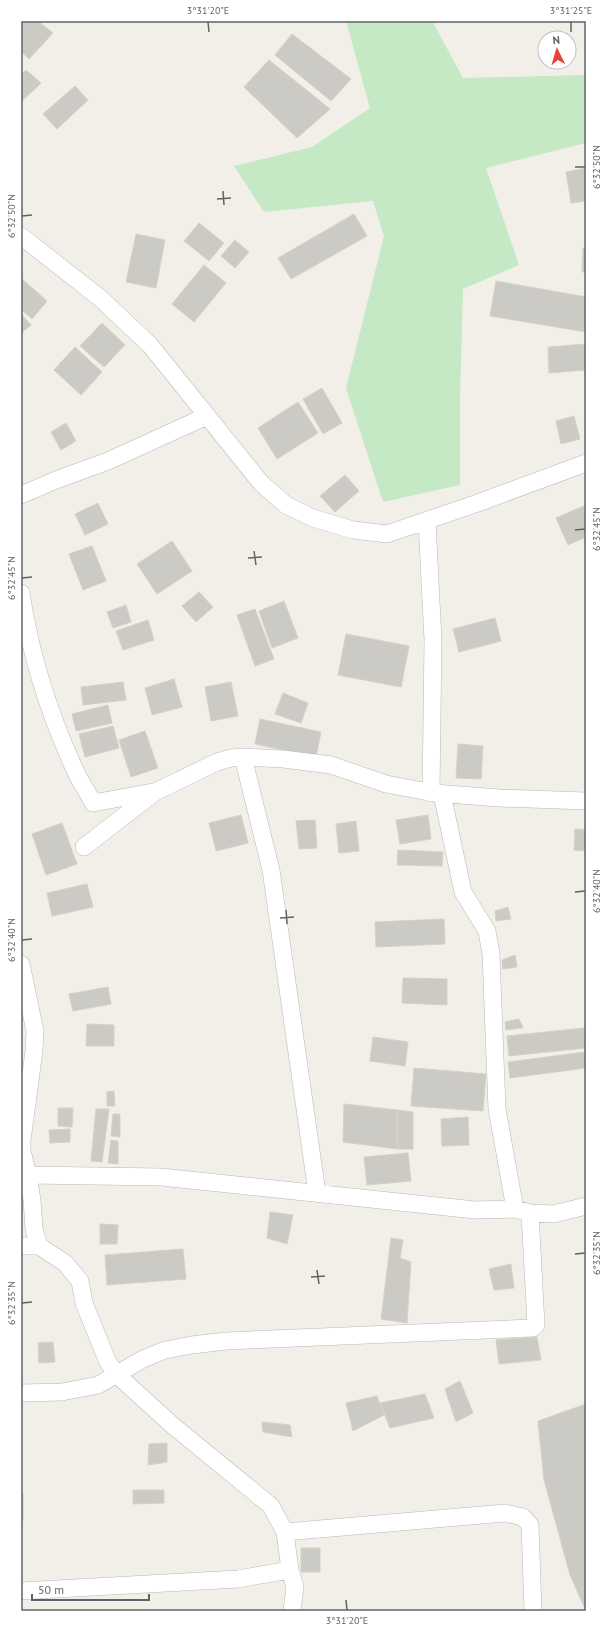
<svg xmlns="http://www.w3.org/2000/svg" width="607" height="1632" font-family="'PT Sans',sans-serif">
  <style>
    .green { fill: #c5e8c5 }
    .building { fill: #cccac5; stroke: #d6d1c6 }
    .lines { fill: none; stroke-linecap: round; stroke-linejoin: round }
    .street-casing { stroke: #b5b8bc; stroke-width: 18 }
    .street { stroke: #fff; stroke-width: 17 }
    .ticks { fill: none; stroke: #5f6368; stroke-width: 1.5 }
    .neatline { fill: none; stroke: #5f6368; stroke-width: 1.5 }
    .ticks-label { font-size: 10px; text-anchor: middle; fill: #5f6368 }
  </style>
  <rect width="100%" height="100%" fill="#f1efe8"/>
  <!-- green -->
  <path class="green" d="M346,21H432L463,78L586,75V143L486,168L519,265L463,289L460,398V485L383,502L346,388L384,236L373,201L264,212L234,166L312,147L370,108Z"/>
  <!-- building -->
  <path class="building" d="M21,21H38L53,33L29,59L21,51Z
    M292,34L351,79L331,101L275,55Z
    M269,60L330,109L297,138L244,87Z
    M26,70L41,83L21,102V75Z
    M75,86L88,100L57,129L43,114Z
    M586,168V201L571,203L566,172Z
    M354,214L367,236L291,279L278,258Z
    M199,223L224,243L209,261L184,241Z
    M136,234L165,240L156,288L126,282Z
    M235,240L249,252L235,268L221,256Z
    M583,248H586V272H582Z
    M204,265L226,283L194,322L172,304Z
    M21,278L47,301L32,319L21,309Z
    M496,281L586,297V332L490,316Z
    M21,314L31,325L21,333Z
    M102,323L125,345L104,367L80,346Z
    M586,344V370L549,373L548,347Z
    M75,347L102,372L81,395L54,370Z
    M322,388L342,423L323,434L303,399Z
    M298,402L318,433L277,459L258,428Z
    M574,416L580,439L561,444L556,421Z
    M66,423L76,441L61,450L51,432Z
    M345,475L359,491L335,512L320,496Z
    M98,503L108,524L85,535L75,514Z
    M586,505V537L568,545L556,518Z
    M172,541L192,571L157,594L137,564Z
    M92,546L106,581L83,590L69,554Z
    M199,592L213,607L196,622L182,606Z
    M284,601L298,638L272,648L259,611Z
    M126,605L131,622L113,628L107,612Z
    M255,609L274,659L255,666L237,615Z
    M495,618L501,641L459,652L453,629Z
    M148,620L154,640L123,650L116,631Z
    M346,634L409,646L401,687L338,675Z
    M174,679L182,707L152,715L145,688Z
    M123,682L126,700L83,705L81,687Z
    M231,682L238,716L211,721L205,687Z
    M283,693L308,703L301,723L275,714Z
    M108,705L112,723L76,731L72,714Z
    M260,719L321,732L316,757L255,744Z
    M113,726L119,748L85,757L79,734Z
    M145,731L158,768L131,777L119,740Z
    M458,744L483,746L481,779L456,778Z
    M241,815L248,843L216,851L209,823Z
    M428,815L431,839L400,844L396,820Z
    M315,820L317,848L299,849L296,821Z
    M356,821L359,851L339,853L336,824Z
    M62,823L77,864L46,875L32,834Z
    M575,829L586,830V851L574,850Z
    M398,850L443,852L442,866L397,865Z
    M87,884L93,907L52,916L47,893Z
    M508,907L511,919L496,921L495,911Z
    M444,919L445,944L376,947L375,922Z
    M515,955L517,967L503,969L502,960Z
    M403,978L447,979V1005L402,1003Z
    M108,987L111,1004L73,1011L69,994Z
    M519,1019L523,1028L506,1030L505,1022Z
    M87,1024L114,1025V1046H86Z
    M584,1028L586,1048L509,1056L507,1036Z
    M373,1037L408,1042L405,1066L370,1061Z
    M586,1052V1068L510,1078L508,1062Z
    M414,1068L486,1074L483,1111L411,1106Z
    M114,1091L115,1106H107V1092Z
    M344,1104L397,1110V1149L343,1142Z
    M58,1108H73L72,1127L58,1126Z
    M96,1109H109L102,1162L91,1161Z
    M397,1110L413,1112V1149H397Z
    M113,1114H120V1137L111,1136Z
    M468,1117L469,1145L442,1146L441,1119Z
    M70,1129V1142L50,1143L49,1130Z
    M111,1140L118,1141V1164L108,1163Z
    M408,1153L411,1181L367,1185L364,1157Z
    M270,1212L293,1215L287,1244L267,1238Z
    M100,1224L118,1225L117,1244H100Z
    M391,1238L403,1240L400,1258L411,1262L407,1323L381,1319Z
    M183,1249L186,1279L107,1285L105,1255Z
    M511,1264L514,1288L494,1290L489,1269Z
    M537,1337L541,1360L499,1364L496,1340Z
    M53,1342L55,1362L39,1363L38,1343Z
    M460,1381L473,1413L456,1422L445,1389Z
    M425,1394L434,1418L390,1428L380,1403Z
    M377,1396L384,1415L353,1431L346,1403Z
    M586,1404V1611L570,1575L544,1480L538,1421Z
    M262,1422L290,1425L292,1437L263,1432Z
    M167,1443V1462L148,1465L149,1444Z
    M133,1490H164V1503L133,1504Z
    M21,1494H23V1520H21Z
    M301,1548H320V1572H301Z"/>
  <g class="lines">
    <defs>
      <path id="street" d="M21,236L100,298L150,345L261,483L286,505L313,518L353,530L387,534L475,504L586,463
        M21,495L56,480L108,461L207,416
        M427,521L433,640L431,793
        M21,593C30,653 49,713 74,768C79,780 87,791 93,803L153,792
        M243,757L271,870L317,1193
        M442,794L463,892L487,931L491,954L497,1109L515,1209
        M84,847L155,792L217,762L231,758L243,757L283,759L331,765L386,784L434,793L499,798L586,801
        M21,964L35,1031L34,1051L22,1140V1151L28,1175L161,1177L475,1210L515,1209L530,1213L554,1214L586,1206
        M28,1175L32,1200L34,1229L39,1246L65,1263L80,1281L84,1303L107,1360L115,1373L171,1424L271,1506L285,1532L290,1570L295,1587L292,1611
        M21,1246H39
        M21,1393L62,1392L83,1388L98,1385L143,1359L165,1350L192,1345L226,1341L533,1328L536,1325L530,1213
        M285,1532L505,1513L523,1517L530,1525L533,1611
        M21,1591L238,1579L290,1570"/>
    </defs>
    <!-- street casing -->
    <use href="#street" class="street-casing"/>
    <!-- street -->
    <use href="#street" class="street"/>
  </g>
  <!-- ticks -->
  <path class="ticks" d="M208,22L209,32M571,22V32M575,167H585M223,191L224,205M217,199L231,198M22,216L32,215M575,530L585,529M254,551L256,565M248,558L262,557M22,578L32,577M575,892L585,891M286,910L287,924M280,918L294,917M22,940L32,939M575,1254L585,1253M317,1270L319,1284M311,1277L325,1276M22,1303L32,1302M346,1600L347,1610"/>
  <!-- border -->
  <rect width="607" height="1632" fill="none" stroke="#ffffff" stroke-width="44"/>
  <!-- north arrow -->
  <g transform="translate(557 50) rotate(355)"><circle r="19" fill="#ffffff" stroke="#bfc1c3"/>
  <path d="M0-3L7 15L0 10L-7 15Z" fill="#ea4335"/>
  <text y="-6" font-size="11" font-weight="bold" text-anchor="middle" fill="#5f6368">N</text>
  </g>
  <!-- scale -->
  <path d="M32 1594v6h117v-6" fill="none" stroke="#5f6368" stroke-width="2"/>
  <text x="38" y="1594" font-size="12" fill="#5f6368" stroke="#ffffff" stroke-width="3" paint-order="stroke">50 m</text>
  <rect x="22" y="22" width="563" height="1588" class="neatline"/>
  <g class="ticks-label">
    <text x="208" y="14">3°31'20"E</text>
    <text x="571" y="14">3°31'25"E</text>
    <text transform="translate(596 167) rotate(-90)" y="4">6°32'50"N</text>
    <text transform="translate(11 216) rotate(-90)" y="4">6°32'50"N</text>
    <text transform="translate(596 529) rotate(-90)" y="4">6°32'45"N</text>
    <text transform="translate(11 578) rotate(-90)" y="4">6°32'45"N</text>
    <text transform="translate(596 891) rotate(-90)" y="4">6°32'40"N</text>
    <text transform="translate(11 940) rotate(-90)" y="4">6°32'40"N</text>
    <text transform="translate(596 1253) rotate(-90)" y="4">6°32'35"N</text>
    <text transform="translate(11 1303) rotate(-90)" y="4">6°32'35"N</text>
    <text x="347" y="1624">3°31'20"E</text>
  </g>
</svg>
